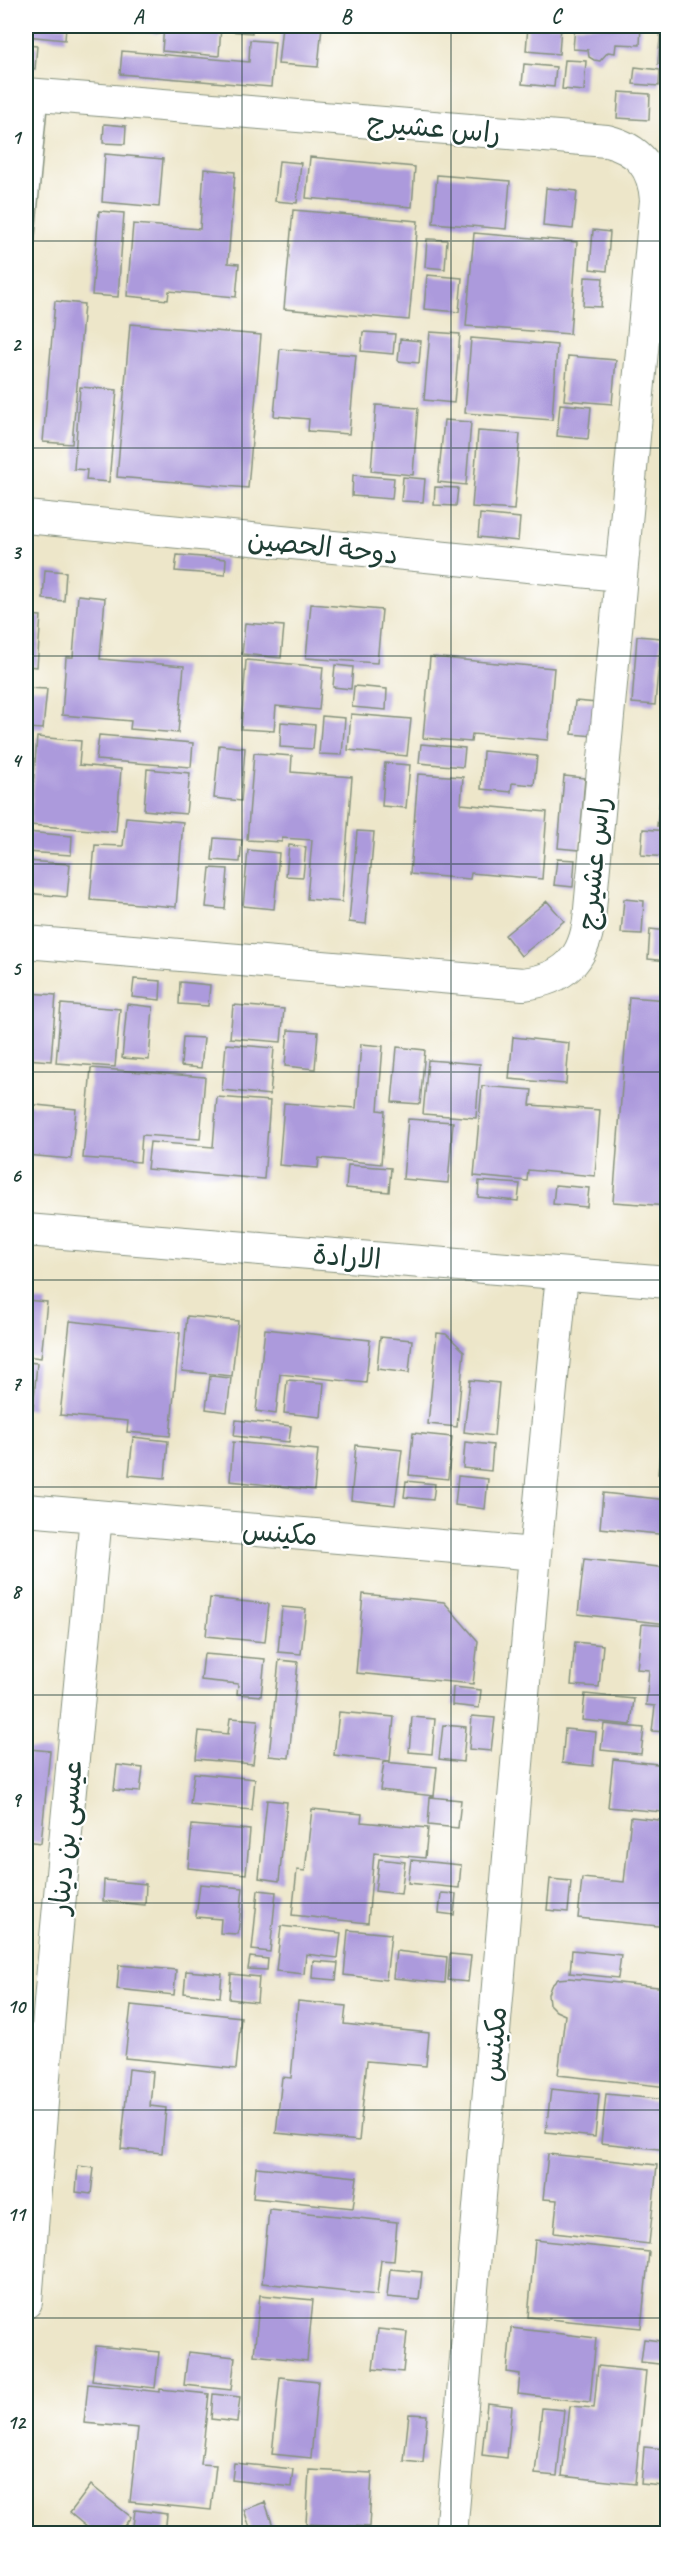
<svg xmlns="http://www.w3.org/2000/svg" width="693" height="2559" font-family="Caveat,'Playpen Sans Arabic',sans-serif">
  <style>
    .building { fill: #ac9adc }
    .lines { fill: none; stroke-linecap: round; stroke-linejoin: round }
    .lane-casing { stroke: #86927e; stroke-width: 18 }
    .street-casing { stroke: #86927e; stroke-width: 34 }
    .lane { stroke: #fff; stroke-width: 15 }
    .street { stroke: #fff; stroke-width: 32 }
    .grid { fill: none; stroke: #1f3d34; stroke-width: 1.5; stroke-opacity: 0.55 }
    .labels { text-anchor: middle; stroke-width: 4.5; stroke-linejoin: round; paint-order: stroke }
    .street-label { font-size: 28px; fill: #1f3d34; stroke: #fff }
    .neatline { fill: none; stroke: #1f3d34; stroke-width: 2 }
    .grid-label { font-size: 20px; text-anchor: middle; font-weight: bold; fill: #1f3d34 }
  </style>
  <rect width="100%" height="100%" fill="#fff"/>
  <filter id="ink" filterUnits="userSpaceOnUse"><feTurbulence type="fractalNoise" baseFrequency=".0167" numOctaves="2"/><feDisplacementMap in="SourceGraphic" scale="12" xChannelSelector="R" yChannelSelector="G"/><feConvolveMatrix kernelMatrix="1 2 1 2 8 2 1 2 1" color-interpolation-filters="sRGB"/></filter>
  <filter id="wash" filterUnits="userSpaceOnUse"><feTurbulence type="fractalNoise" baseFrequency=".008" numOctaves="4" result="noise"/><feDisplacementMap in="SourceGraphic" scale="24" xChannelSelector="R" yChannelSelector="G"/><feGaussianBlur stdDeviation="1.35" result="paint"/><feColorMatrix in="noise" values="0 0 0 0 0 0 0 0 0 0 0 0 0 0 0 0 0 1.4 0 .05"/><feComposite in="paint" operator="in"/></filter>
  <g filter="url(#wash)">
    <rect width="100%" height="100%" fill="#ede6c9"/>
    <g id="blocks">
      <!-- building -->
      <path class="building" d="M26,26H66L65,40L26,36Z
        M128,26H159V34L128,31Z
        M164,26H221L219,56L162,51Z
        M228,26H252V33L228,31Z
        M282,26H322L318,67L278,64Z
        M528,26H561L559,54L526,51Z
        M575,26H641L640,45L616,44L615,53L608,52L600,61L594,60L589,57L588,50L573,49Z
        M661,26H668V65L658,64Z
        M250,40L275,42L271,87L120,74L122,51L249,62Z
        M26,45L37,46L35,69L26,68Z
        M565,60L586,61L584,91L562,89Z
        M524,64L556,67L554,87L522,84Z
        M635,67L660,70L659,86L633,84Z
        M619,92L650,94L649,120L617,118Z
        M104,124L126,126L125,144L103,143Z
        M105,154L163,159L159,207L102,202Z
        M310,157L415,167L412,207L306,198Z
        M279,161L301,163L297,203L275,201Z
        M204,169L235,172L228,263L239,264L236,297L169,291L168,300L127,296L133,224L200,229Z
        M437,175L510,181L506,229L433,223Z
        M546,188L577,191L573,229L543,226Z
        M293,210L418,221L409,320L284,309Z
        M99,211L124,213L118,297L92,295Z
        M593,230L610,232L607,271L590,269Z
        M474,233L577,242L570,334L466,326Z
        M427,239L447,240L445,269L425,267Z
        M427,275L462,278L459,312L424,309Z
        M585,277L603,278L601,307L583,306Z
        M55,301L84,304L72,444L43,442Z
        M130,324L261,335L248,488L117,477Z
        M363,332L395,334L393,354L361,351Z
        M430,332L460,334L454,403L424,400Z
        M471,338L557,345L552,420L465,413Z
        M400,339L421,341L419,363L398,361Z
        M280,349L356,355L349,434L308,431L309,419L274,416Z
        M568,356L616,360L612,404L564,400Z
        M80,387L117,390L109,482L86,480L87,470L74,469Z
        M560,404L591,407L588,439L557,436Z
        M376,405L418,408L413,475L371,471Z
        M444,420L471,422L466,485L438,482Z
        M478,431L520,434L514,510L472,507Z
        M353,475L394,478L392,499L352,496Z
        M403,477L425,479L423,502L401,501Z
        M435,487L458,488L456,506L434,505Z
        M480,514L520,518L518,541L478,537Z
        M177,555L226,559L225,575L175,571Z
        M45,570L66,572L64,601L43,599Z
        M78,595L105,598L100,659L184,666L178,733L130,729L131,721L62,715L66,657H73Z
        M311,604L382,610L377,663L306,658Z
        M26,615L41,616L37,667L26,666Z
        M245,623L284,626L281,658L242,654Z
        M637,636L661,638L655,705L632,703Z
        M430,657L554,668L548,740L472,734L471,742L423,738Z
        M246,660L323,667L319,710L276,706L274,731L241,729Z
        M335,665L353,667L351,689L333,687Z
        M354,686L387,689L386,710L352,707Z
        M26,688L47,689L43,729L26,728Z
        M575,701L597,703L594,736L572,734Z
        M351,714L411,719L407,756L348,750Z
        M322,716L345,718L342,755L319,754Z
        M281,722L315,725L313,749L280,747Z
        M99,735L193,743L191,767L96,760Z
        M37,737L81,741L79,765L121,769L116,832L30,825Z
        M421,744L465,748L463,767L419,763Z
        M219,745L245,748L241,801L214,798Z
        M483,751L537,756L534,785L512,783L511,792L481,789Z
        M254,753L292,756L291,772L352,777L342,902L307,899L312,840L282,838V842L247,840Z
        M385,763L410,765L406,808L382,806Z
        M147,769L190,773L186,814L144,810Z
        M418,774L463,777L461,804L547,812L542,879L471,873L470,879L410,874Z
        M564,776L585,778L579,850L558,848Z
        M661,788L668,789V827L657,826Z
        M126,817L183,822L176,907L90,900L95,845L123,846Z
        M643,829L668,831L667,857L641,855Z
        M357,831L374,832L366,924L349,922Z
        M26,832L72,836L71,855L26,852Z
        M214,838L242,840L240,862L212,860Z
        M289,845L306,847L303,877L286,876Z
        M248,850L279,853L274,909L243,906Z
        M557,859L575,860L573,887L554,885Z
        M26,861L70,864L67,897L26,893Z
        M210,868L228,869L225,909L206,907Z
        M624,899L644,901L642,934L621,933Z
        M547,901L564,921L521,956L505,935Z
        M650,929L668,931V961L648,959Z
        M134,979L161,981L160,1000L132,997Z
        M180,982L210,985L208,1006L179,1004Z
        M29,993L56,995L51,1061L26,1059Z
        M629,997L668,1000V1206L613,1202Z
        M61,1004L120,1009L115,1067L56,1063Z
        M127,1004L153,1007L149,1060L122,1058Z
        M233,1005L284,1009L281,1042L230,1038Z
        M288,1030L318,1032L315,1069L285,1066Z
        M183,1037L204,1038L201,1068L181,1066Z
        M513,1037L569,1043L566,1084L509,1079Z
        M226,1044L274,1048L270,1095L222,1090Z
        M361,1044L383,1046L378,1110L385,1111L381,1164L319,1158L318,1168L279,1165L284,1103L356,1108Z
        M397,1047L425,1050L420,1104L392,1102Z
        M428,1060L480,1064L476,1118L423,1114Z
        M91,1068L205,1077L200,1139L142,1135L140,1162L83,1158Z
        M482,1086L532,1090L530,1105L600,1110L595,1176L528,1170L527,1181L474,1176Z
        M217,1097L270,1101L264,1179L147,1169L150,1142L213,1147Z
        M26,1104L76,1109L71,1159L26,1155Z
        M408,1119L453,1122L448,1183L403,1179Z
        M348,1165L391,1168L389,1192L346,1188Z
        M479,1181L520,1184L518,1201L478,1197Z
        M555,1185L589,1188L587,1207L553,1204Z
        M26,1300L47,1302L41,1358L26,1356Z
        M187,1316L238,1321L232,1376L182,1371Z
        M70,1321L180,1333L170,1436L127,1432L128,1421L60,1415Z
        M265,1329L370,1340L366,1383L280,1374L276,1414L256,1411Z
        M437,1333L446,1334L464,1351L457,1427L428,1424Z
        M380,1337L412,1340L409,1373L377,1369Z
        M26,1362L37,1363L33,1410L26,1409Z
        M210,1376L231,1378L227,1412L206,1409Z
        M287,1380L324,1383L321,1417L284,1413Z
        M470,1380L499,1383L494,1436L464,1432Z
        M236,1420L291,1426L289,1442L234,1436Z
        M662,1428H668V1475L658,1474Z
        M413,1433L452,1437L448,1479L409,1475Z
        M133,1437L168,1441L165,1478L129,1475Z
        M233,1442L318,1450L314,1490L230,1481Z
        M465,1442L493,1445L491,1471L463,1468Z
        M356,1445L402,1450L395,1505L351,1500Z
        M458,1476L488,1479L485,1509L455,1505Z
        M406,1481L435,1484L433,1500L404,1497Z
        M603,1493L668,1500V1535L600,1528Z
        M584,1559L668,1568V1624L578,1614Z
        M363,1594L444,1602L478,1641L473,1684L356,1673Z
        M210,1598L269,1604L265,1642L206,1636Z
        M282,1607L306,1609L301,1654L278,1652Z
        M642,1624L668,1626V1732L652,1731L655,1706L646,1705L649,1670L637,1669Z
        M575,1642L603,1645L599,1687L571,1685Z
        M204,1654L265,1659L261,1696L237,1694L238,1684L201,1680Z
        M279,1660L298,1662L289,1758L269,1756Z
        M453,1687L481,1690L479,1708L452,1705Z
        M585,1694L634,1699L631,1725L582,1720Z
        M339,1712L394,1717L390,1761L334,1755Z
        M472,1716L495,1718L491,1751L469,1749Z
        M412,1717L435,1719L432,1754L409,1752Z
        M230,1718L258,1720L253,1764L196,1759L199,1731L228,1734Z
        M604,1724L644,1728L641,1754L601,1750Z
        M443,1725L466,1727L463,1762L439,1759Z
        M565,1729L596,1732L593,1766L562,1763Z
        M29,1749L50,1751L41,1843L26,1841V1780Z
        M613,1759L666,1765L662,1812L608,1807Z
        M384,1762L437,1767L434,1796L380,1790Z
        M117,1765L143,1768L140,1792L114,1790Z
        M194,1773L255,1779L252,1810L190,1804Z
        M430,1797L461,1800L458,1828L428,1825Z
        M267,1800L287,1802L279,1881L259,1878Z
        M312,1809L362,1814L361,1822L428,1828L425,1858L374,1853L368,1923L292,1915L297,1870L305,1871Z
        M631,1817L668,1821V1927L578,1918L582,1878L624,1882Z
        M192,1825L250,1830L246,1874L188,1868Z
        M379,1859L405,1862L401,1894L375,1891Z
        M411,1860L461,1865L459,1888L408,1883Z
        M550,1879L571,1881L568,1912L547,1910Z
        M104,1880L146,1884L145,1905L103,1901Z
        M200,1884L243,1888L238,1934L220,1933L221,1919L196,1917Z
        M258,1890L276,1892L270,1952L252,1950Z
        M441,1893L456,1894L454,1915L439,1913Z
        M281,1926L341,1933L338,1958L306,1954L304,1974L276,1971Z
        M348,1930L391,1934L386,1980L344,1975Z
        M572,1950L621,1955L618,1978L570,1973Z
        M396,1951L447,1957L445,1983L393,1978Z
        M450,1954L471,1956L468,1982L448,1980Z
        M250,1957L268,1959L267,1970L248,1969Z
        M313,1961L338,1963L336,1980L312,1978Z
        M119,1965L176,1970L174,1995L117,1989Z
        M186,1971L222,1974L220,1997L184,1993Z
        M231,1974L259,1977L257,2002L229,1999Z
        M569,1978L668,1988V2087L558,2075L565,2015L556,2011L549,2004L548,1994L551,1986L558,1979Z
        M298,2001L346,2006L344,2024L429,2033L426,2066L367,2061L359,2141L276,2133L282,2077L291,2078Z
        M131,2005L241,2017L236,2069L125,2058Z
        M129,2069L153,2072L150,2106L166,2108L162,2153L121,2149Z
        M551,2089L599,2094L595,2137L546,2132Z
        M606,2094L668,2100V2150L601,2143Z
        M548,2154L657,2165L649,2244L554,2233L557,2200L543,2199Z
        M78,2166L94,2168L91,2194L76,2192Z
        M256,2167L357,2177L353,2208L253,2198Z
        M269,2209L397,2222L394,2261L381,2260L377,2295L262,2283Z
        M535,2240L649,2252L641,2328L528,2317Z
        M390,2269L422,2272L419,2300L387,2297Z
        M260,2295L313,2300L307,2361L254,2355Z
        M511,2328L596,2338L590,2402L518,2394L520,2374L507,2372Z
        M378,2329L407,2332L403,2372L373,2369Z
        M644,2339L668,2342V2365L641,2362Z
        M96,2346L159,2352L155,2388L92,2381Z
        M188,2352L235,2357L231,2390L184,2385Z
        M598,2366L646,2371L635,2484L562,2476L570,2406L594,2408Z
        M280,2377L318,2381L311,2458L272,2454Z
        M88,2384L160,2392V2389L209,2394L201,2464L216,2465L211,2510L130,2502L138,2428L84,2423Z
        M213,2394L240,2397L237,2422L211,2419Z
        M487,2403L512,2406L507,2458L482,2455Z
        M542,2408L564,2410L557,2476L535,2474Z
        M409,2414L427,2415L423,2463L404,2461Z
        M644,2447L666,2449L663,2486L641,2484Z
        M234,2463L293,2469L291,2487L232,2480Z
        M309,2470L372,2473L369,2527L306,2524Z
        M91,2485L131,2517L118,2534H95L70,2513Z
        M265,2502L274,2529L262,2534H252L244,2510Z
        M135,2510L167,2514L165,2534H132Z"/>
    </g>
  </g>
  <g filter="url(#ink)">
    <use href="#blocks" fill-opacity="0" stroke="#86927e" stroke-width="1.5"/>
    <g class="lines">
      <defs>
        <path id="lane" d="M26,246L40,95"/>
        <path id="street" d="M26,94L607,141C639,149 654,168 656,200L589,920C584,960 564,979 523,984L26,942
          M26,517L620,575
          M26,1230L668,1282
          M26,1510L535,1554L451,2534
          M535,1554L562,1274
          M26,2302L51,1990L96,1516"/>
      </defs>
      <!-- lane casing -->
      <use href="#lane" class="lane-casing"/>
      <!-- street casing -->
      <use href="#street" class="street-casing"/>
      <!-- lane -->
      <use href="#lane" class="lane"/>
      <!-- street -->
      <use href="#street" class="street"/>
    </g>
  </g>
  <!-- grid -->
  <path class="grid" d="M242,26V2534M451,26V2534M26,241H668M26,448H668M26,656H668M26,864H668M26,1072H668M26,1280H668M26,1487H668M26,1695H668M26,1903H668M26,2110H668M26,2318H668"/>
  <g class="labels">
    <!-- street labels -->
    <g class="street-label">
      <text transform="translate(434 127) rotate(5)" y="10">راس عشيرج</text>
      <text transform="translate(323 546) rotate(6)" y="10">دوحة الحصين</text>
      <text transform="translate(593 863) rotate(-84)" y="10">راس عشيرج</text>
      <text transform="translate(347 1256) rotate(5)" y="10">الارادة</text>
      <text transform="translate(280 1532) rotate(5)" y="10">مكينس</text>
      <text transform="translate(65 1837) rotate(-85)" y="10">عيسى بن دينار</text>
      <text transform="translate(493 2044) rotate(-85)" y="10">مكينس</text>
    </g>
  </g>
  <!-- margin -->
  <rect width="693" height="2559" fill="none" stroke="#fff" stroke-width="66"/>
  <rect x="33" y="33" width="627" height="2493" class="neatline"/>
  <g class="grid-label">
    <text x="138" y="23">A</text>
    <text x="346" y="23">B</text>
    <text x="556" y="23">C</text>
    <text x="16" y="144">1</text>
    <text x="16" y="351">2</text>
    <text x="16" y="559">3</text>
    <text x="16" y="767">4</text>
    <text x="16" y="975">5</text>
    <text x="16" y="1182">6</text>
    <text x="16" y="1390">7</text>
    <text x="16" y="1598">8</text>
    <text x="16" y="1806">9</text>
    <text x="16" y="2013">10</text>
    <text x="16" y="2221">11</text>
    <text x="16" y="2429">12</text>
  </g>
</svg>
